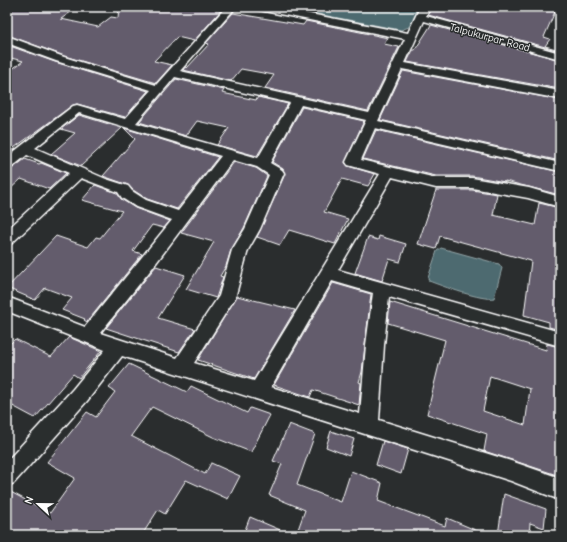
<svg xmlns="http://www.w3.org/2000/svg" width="567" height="542" font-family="'Comic Neue',sans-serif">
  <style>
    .water { fill: #4d6b6f; stroke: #94a6a9 }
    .building { fill: #635b6c; stroke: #fff; fill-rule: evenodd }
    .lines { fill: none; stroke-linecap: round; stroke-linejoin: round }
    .minor-casing { stroke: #fff; stroke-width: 3 }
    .minor { fill: #2a2d2e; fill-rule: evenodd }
    .labels { text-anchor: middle; stroke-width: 3; stroke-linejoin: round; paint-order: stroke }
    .far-street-label { font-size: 11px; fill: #fff; stroke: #2a2d2e }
  </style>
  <rect width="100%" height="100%" fill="#2a2d2e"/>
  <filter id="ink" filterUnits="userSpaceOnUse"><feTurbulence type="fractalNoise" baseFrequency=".025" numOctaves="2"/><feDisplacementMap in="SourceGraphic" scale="8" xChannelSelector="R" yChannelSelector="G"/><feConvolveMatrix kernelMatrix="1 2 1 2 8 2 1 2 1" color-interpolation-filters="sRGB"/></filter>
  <g filter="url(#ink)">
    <!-- water -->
    <path class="water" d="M281,7H420L409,27L401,30Z
      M441,248L499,264L502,268L494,298C483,301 442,286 429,281L428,278L437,251Z"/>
    <!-- building -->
    <path class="building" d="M7,7H78L61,19L98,27L111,17L118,18L119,7H224L194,41L177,37L154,61L172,65L156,83L64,56L7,35Z
      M431,7H451L461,9L462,7H557L544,37L550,39L545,46L560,50V51L428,15Z
      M233,13L303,25L306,21L360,32L388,38L384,44L399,47L368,111L265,88L274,75L241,69L231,81L183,70L185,67L187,68L209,44L206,43Z
      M431,25L560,60V89L407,62L413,50H415Z
      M7,45L55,62L148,91L125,117L77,104L73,105L7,153V73L23,61L7,57Z
      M403,71L560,100V161L380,120Z
      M176,79L224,90L222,93L256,100L258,97L288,104L257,156L217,145L229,128L197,121L186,136L139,122Z
      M302,107L364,121L345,163L348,166L375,174L368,186L342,179L324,212L348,219L335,244L289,230L280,245L257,237L285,174L283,169L272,162Z
      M79,115L122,128L81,166L51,154L75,133L61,129Z
      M124,128L218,157L177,209L147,199L133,190L128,185L103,176L135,139Z
      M376,130L560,172V195L505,181V182L472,176H436L363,159Z
      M25,159L39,164L41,163L66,173L49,189L21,179L7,192V169L13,168Z
      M234,162L256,168L267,176L244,228L231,250L226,266L220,276L223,277L216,298L186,289L214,242L181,233Z
      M95,185L117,193L121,199L135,208L170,221L164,228L152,225L133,251L142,254L87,322L84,320L85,319L62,310L72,298L45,288L35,300L7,288L56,236L88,247L96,237L100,238L122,211L82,200Z
      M436,190H472L497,194L493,215L535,225L539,203L560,208V330L549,327V322L524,315L531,261L440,236L436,249L418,244Z
      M379,236L406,244L400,262L389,259L382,281L355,273L368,237L378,240Z
      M156,266L185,275L158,318L195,329L179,352L106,328Z
      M333,283L371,294L362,372L359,382L361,383L359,405L313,390L310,397L274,385Z
      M237,296L295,310L254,379L198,360Z
      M390,302L546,350L547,344L560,347V476L484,451L487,434L427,414L445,340L388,323ZM490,376L530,389L525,425L483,411Z
      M69,337L101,351L79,378L73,374L35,418L7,403V347L15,339L51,357Z
      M129,364L187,392L191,386L247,413L250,408L270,415L251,452L213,437L152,407L131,436L205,474L211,463L240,476L228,499L186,480L165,514L158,510L142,535H7V490L50,513L75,478L47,462L87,412L96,417L115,392L109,388Z
      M289,424L315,434L297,485L341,502L351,471L382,483L378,501L445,526L447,518L487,535H296L305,510L269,495L282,464L273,461Z
      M331,431L354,439L349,456L326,447Z
      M383,441L408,449L401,474L376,465Z
      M504,494L546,509L544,528L530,523L529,535H498Z
      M250,517L292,535H243Z"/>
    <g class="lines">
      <defs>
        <path id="minor" d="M226,7H236L180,71L369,113L405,39L259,10L254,7H274L408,33L420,7H430L426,16L560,53V59L424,21L405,63L560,91V99L402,69L378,121L560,163V171L375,128L361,160L436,178H472L529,188L560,197V207L528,198L472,188H436L392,177L338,270L560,332V346L389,297L384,345L379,420L511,461L560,478V500L511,481L122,356L87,401L14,483L7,486V461L73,389L105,350L7,311V297L85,327L172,220L136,207L122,198L118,192L81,178L12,243L7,245V230L69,173L27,155L12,167L7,168V157L73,106L77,105L125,119L151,90L56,61L7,43V36L64,57L156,85ZM175,77L290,103L258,158L136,123ZM301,105L366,120L346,162L348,165L380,174L254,381L194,363L235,298L248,250L260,229L284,173L282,170L270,163ZM79,113L221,156L178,211L146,200L132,191L128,186L106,179L35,148ZM233,160L257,167L269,175L245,229L232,250L219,296L177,358L100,333L153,267ZM332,281L373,293L366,345L360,414L271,387Z"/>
      </defs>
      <!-- minor casing -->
      <use href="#minor" class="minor-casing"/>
      <!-- minor -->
      <use href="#minor" class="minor"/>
    </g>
  </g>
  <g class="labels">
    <!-- far-street labels -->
    <g class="far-street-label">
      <text transform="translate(490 37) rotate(15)" y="4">Talpukurpar Road</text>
    </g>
  </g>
  <!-- margin -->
  <rect width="567" height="542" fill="none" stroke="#2a2d2e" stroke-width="24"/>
  <rect x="12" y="12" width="543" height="518" fill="none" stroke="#fff" stroke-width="1.5" filter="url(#ink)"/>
  <!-- north arrow -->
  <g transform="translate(38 504) rotate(292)" stroke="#2a2d2e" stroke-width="3" paint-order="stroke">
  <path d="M0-3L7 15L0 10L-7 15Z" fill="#ffffff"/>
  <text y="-6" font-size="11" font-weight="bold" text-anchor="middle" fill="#ffffff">N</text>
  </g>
</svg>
